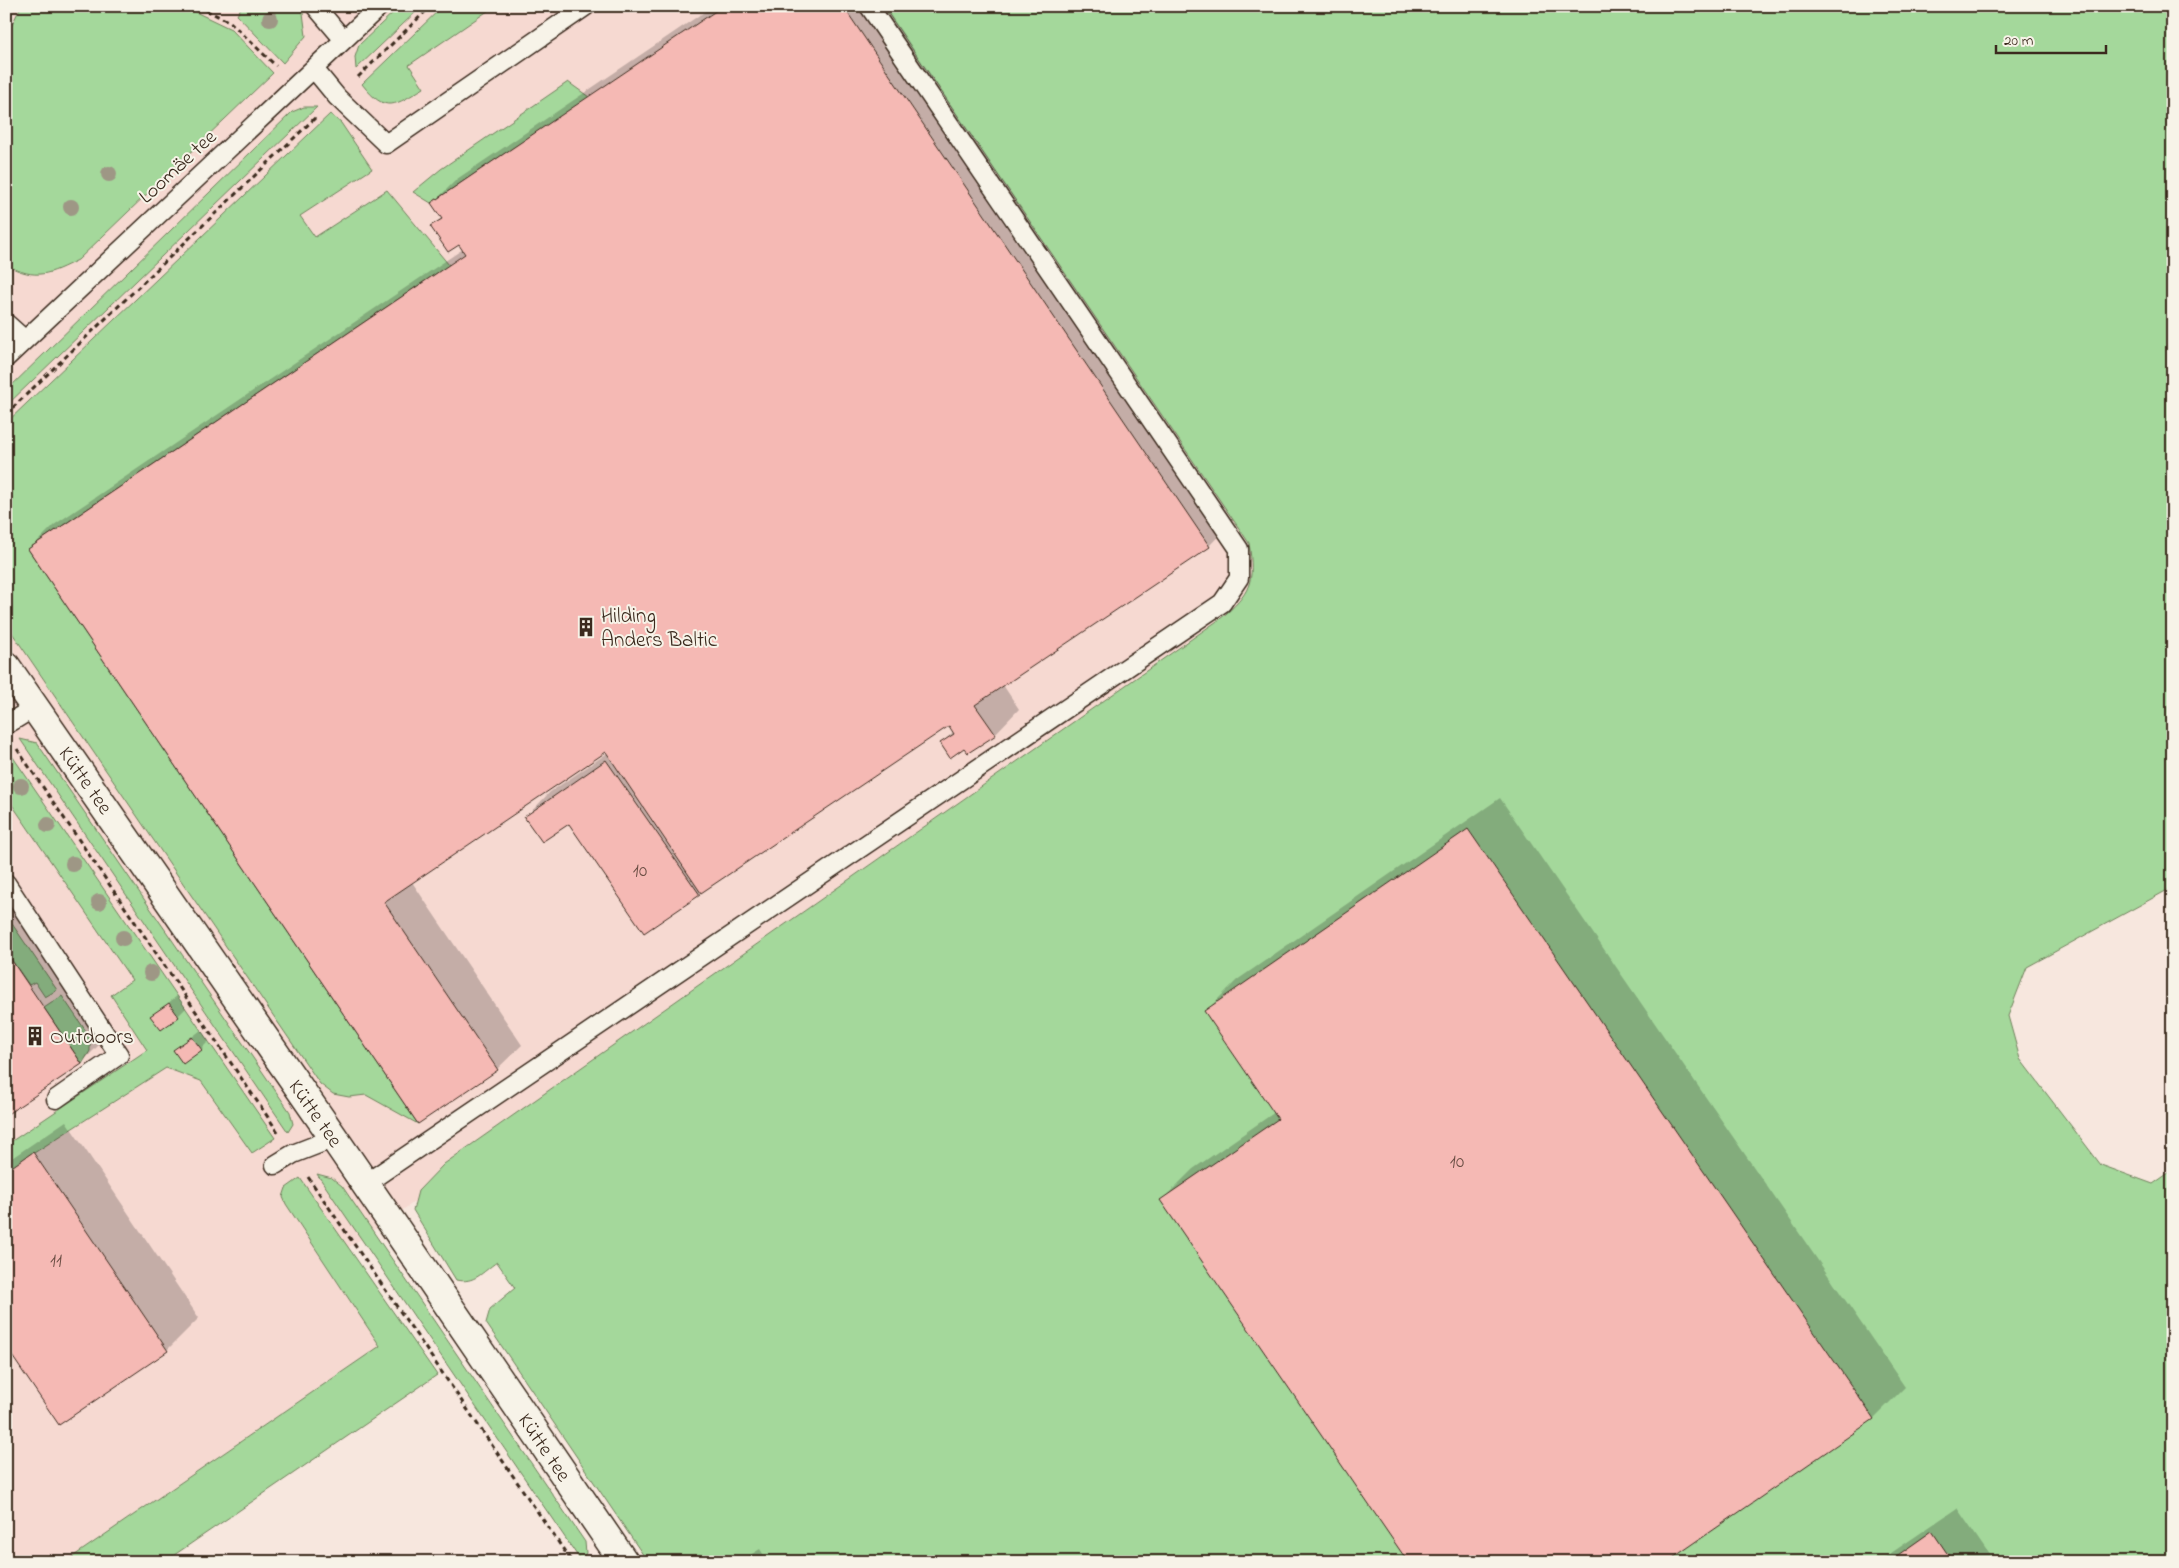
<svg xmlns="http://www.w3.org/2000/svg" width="2179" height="1568" font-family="'Indie Flower',sans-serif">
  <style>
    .built { fill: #f6d9d1 }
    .green { fill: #a4d89b; stroke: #70815c }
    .shadow { fill: #0003 }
    .building { fill: #f5b9b4; stroke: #3b2a1e }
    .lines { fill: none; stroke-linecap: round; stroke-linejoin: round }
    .lane-casing { stroke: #3b2a1e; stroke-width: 21 }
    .street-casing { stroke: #3b2a1e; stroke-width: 31 }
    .path { stroke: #3b2a1e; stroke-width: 3; stroke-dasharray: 5 4; stroke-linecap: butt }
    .lane { stroke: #f7f3e8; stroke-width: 18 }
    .street { stroke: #f7f3e8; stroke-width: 28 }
    .tree { fill: #9e9785 }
    .labels { text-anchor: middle; stroke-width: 4; stroke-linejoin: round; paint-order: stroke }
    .number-label { font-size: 19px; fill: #6a4e44 }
    .street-label { font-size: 21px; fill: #3b2a1e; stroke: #f7f3e8 }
    .poi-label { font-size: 21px; fill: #3b2a1e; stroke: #f7f3e8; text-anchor: start }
  </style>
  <rect width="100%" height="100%" fill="#f7e7de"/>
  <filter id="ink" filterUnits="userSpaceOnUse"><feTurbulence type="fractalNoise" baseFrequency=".02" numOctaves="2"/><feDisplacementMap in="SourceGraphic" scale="10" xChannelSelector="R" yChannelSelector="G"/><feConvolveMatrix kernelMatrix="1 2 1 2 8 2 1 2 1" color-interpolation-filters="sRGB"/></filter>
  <g filter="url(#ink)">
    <!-- built -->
    <path class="built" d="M6,6H888L1292,592L348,1248L435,1377L164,1562H6Z"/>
    <!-- green -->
    <path class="green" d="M21,6H183L231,29L273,73L78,260C49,274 37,281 6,265V37Z
      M242,6H296L303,13L306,36L283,63L237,15Z
      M400,6H422L356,69L355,57L359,45Z
      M443,6H495L409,65L424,88C395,105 386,115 362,84Z
      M883,6H2173V887L2027,967L2008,1016L2020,1059L2101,1165L2153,1184L2173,1170V1562H755L752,1556L743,1562H648L486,1323L490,1309L515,1288L497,1262C482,1272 475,1284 456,1280L413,1210L418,1191L444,1164L1220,619C1251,593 1255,582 1249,543Z
      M568,82L589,97L431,203L413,192L441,169Z
      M304,107H317L6,406V391L292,112Z
      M330,114L341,123L372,169L300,216L315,237L387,190L449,265L28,549L418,1124L366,1095L349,1097L333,1094L320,1084L6,624V423Z
      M20,739L37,743L290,1112L293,1124L288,1132Z
      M6,747L275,1138L252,1153L201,1081L166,1068L6,1171V1145L147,1050L111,995L132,980L6,796Z
      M6,915L57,990L45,997L35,982L29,985L6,952L8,940L6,938Z
      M62,996L90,1037V1051L82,1064L44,1008Z
      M317,1174L332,1178L342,1186L585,1542L586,1553L581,1561Z
      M300,1178L437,1375L164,1562H65L380,1346L286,1204L283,1197L286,1188Z"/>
    <!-- shadow -->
    <path class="shadow" d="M713,6H884L1233,521L1209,546L1003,685L1019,709L995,734L965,746L942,743L954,731L949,725L699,894L569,823L526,817L550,792L612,750L611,748L412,882L522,1045L497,1069L30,549L54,525L463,249L460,243L432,227L442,217L433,203L457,179Z
      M1500,798L1905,1387L1873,1419L1161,1201L1193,1169L1275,1112L1205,1012L1237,980Z
      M6,873L113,1031L81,1063L6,1114Z
      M177,996L186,1008L178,1016H152Z
      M201,1030L209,1041L201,1049L175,1050Z
      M66,1121L199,1318L167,1350L59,1423L6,1345V1162Z
      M1957,1508L1994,1562H1878Z
      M760,1549L768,1562H739Z"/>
    <!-- building -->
    <path class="building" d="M723,6H843L1210,547L975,705L996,735L968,753L964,748L950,758L940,743L954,734L949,726L701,893L606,752L384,902L498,1070L418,1124L28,549L465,254L459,245L448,252L430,226L442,219L431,203Z
      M606,760L700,895L644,933L569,824L542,842L524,817Z
      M1468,829L1874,1419L1667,1562H1408L1160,1200L1278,1119L1204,1011Z
      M6,952L82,1064L6,1115Z
      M169,1003L179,1017L161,1030L150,1016Z
      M192,1037L202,1050L183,1064L173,1050Z
      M33,1152L168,1351L59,1425L6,1347V1171Z
      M1932,1531L1953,1562H1888Z"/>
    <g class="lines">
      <defs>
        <path id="lane" d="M315,6L344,40
          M314,69L337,97L386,144L586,6
          M6,323L25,340
          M6,358L380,6
          M6,725L35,707
          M6,883L119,1055L56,1099
          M275,1165L293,1154L334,1138
          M365,1184L1222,603L1239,578V549L869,6"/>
        <path id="street" d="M6,666L334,1138L624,1562"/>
      </defs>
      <!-- lane casing -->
      <use href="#lane" class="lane-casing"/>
      <!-- street casing -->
      <use href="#street" class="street-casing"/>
      <!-- path -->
      <path class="path" d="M198,6L230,22L276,66
        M358,77L431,6
        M6,414L317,116
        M17,749L278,1132
        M308,1177L572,1562"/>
      <!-- lane -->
      <use href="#lane" class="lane"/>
      <!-- street -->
      <use href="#street" class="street"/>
    </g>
    <!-- trees -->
    <g class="tree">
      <circle cx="270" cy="19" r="8"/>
      <circle cx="109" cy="174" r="8"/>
      <circle cx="71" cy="207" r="8"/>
      <circle cx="21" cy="786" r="8"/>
      <circle cx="48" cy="825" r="8"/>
      <circle cx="73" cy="864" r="8"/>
      <circle cx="99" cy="902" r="8"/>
      <circle cx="123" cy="938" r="8"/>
      <circle cx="151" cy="973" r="8"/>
    </g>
  </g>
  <!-- icons -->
  <defs>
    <symbol id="building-bare" viewBox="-9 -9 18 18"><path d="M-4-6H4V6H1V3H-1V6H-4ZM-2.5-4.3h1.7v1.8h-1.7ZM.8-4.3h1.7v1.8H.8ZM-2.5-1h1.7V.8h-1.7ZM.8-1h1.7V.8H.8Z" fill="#3b2a1e" stroke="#f7f3e8" stroke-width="2.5" paint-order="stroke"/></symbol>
  </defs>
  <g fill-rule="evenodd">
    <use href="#building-bare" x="572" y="613" width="28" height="28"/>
    <use href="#building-bare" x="21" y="1022" width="28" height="28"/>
  </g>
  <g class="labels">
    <!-- number labels -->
    <g class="number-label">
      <text x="640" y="876">10</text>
      <text x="1457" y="1167">10</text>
      <text x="56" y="1266">11</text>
    </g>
    <!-- street labels -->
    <g class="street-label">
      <text transform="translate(177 166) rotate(-43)" y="7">Loomäe tee</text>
      <text transform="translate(86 780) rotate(55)" y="7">Kütte tee</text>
      <text transform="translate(316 1113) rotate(55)" y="7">Kütte tee</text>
      <text transform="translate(545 1447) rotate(56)" y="7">Kütte tee</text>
    </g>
    <!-- poi labels -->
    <g class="poi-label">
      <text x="601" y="622">Hilding<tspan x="601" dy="24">Anders Baltic</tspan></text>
      <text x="50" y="1043">Outdoors</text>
    </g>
  </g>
  <!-- margin -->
  <rect width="2179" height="1568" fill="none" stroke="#f7f3e8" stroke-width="25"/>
  <rect x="12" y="12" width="2154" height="1543" fill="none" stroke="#3b2a1e" stroke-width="2" filter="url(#ink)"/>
  <!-- scale -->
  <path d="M1996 45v8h110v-8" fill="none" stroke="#3b2a1e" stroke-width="2.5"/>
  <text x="2004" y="45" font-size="15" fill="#3b2a1e" stroke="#f7f3e8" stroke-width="4" paint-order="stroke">20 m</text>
</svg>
